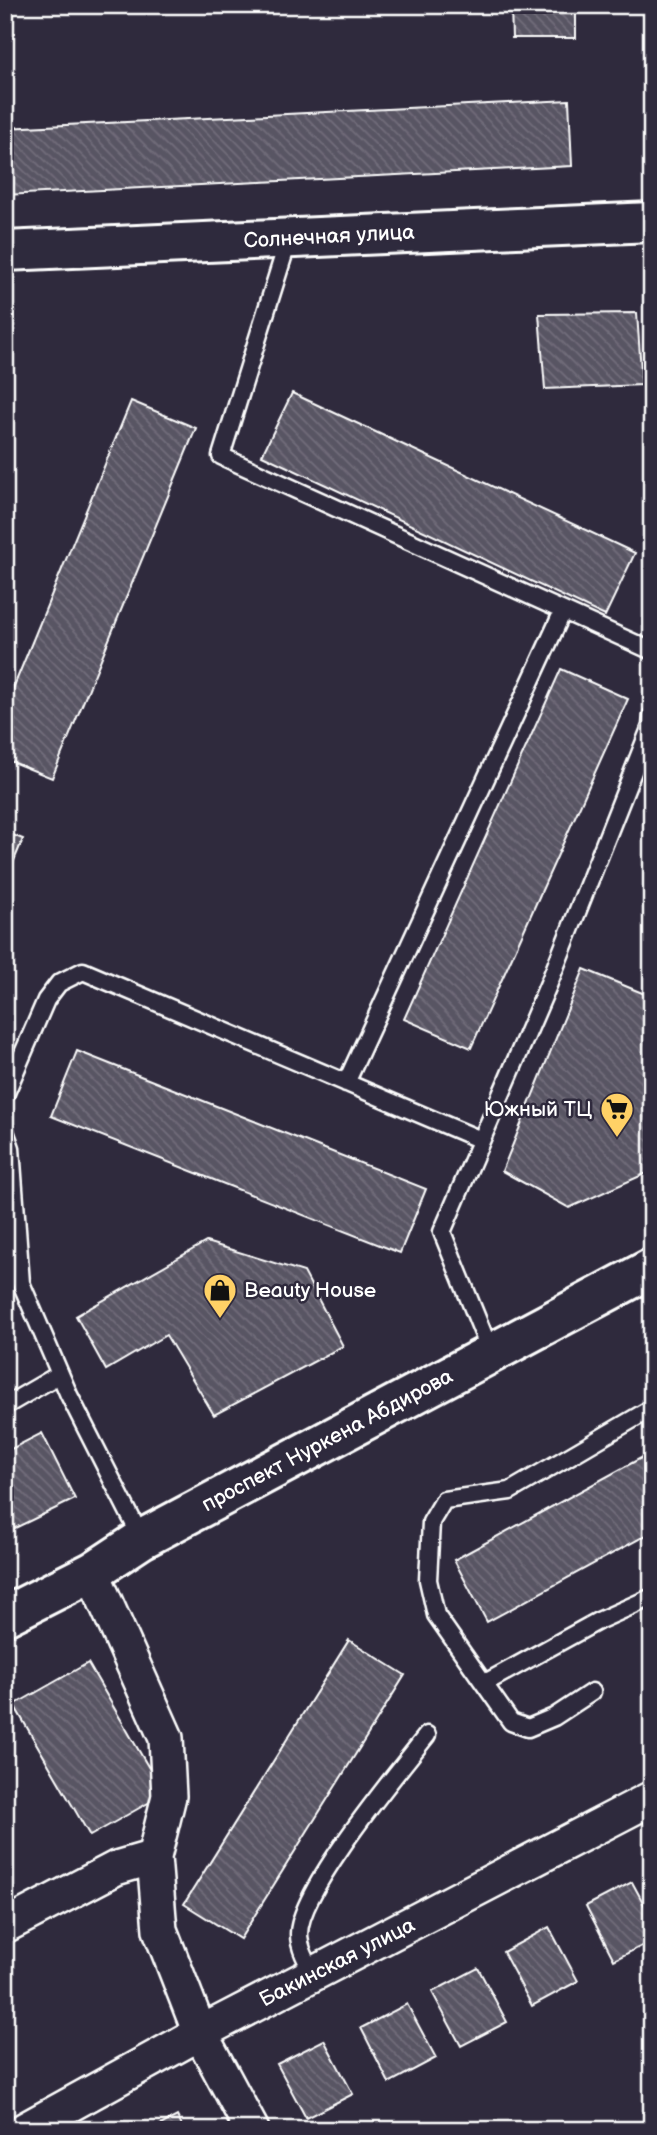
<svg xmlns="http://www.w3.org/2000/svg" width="657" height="2135" font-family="'Balsamiq Sans',sans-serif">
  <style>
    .building { fill: url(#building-back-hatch); stroke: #fff; stroke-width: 2 }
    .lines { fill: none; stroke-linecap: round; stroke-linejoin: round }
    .service-casing { stroke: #fff; stroke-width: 21 }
    .minor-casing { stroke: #fff; stroke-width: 38 }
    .tertiary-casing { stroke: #fff; stroke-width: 44 }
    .secondary-casing { stroke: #fff; stroke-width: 44 }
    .service { stroke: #2f2a3d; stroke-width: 16 }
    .minor { stroke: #2f2a3d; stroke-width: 33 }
    .tertiary { stroke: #2f2a3d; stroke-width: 38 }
    .secondary { stroke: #2f2a3d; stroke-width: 38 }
    .labels { text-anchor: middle; stroke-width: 5; stroke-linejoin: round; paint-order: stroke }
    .street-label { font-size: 21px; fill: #fff; stroke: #2f2a3d }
    .poi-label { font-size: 21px; fill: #fff; stroke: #2f2a3d; text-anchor: end }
  </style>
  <defs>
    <pattern id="building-back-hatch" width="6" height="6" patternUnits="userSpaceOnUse" patternTransform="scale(1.75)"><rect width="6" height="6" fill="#595564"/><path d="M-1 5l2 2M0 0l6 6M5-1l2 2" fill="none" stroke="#726e7b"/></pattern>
  </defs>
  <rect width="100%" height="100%" fill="#2f2a3d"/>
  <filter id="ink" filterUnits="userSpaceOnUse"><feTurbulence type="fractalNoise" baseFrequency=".0143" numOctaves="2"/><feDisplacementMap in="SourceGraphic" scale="14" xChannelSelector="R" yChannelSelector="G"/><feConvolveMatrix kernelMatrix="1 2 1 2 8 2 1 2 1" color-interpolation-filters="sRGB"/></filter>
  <g filter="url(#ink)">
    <!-- building -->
    <path class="building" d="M511,5H576V38H512Z
      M569,100L572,166L5,195V128Z
      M637,313L642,385L545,389L539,314Z
      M292,393L635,553L605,616L262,455Z
      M131,401L196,428L52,778L5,759V708Z
      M561,669L628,699L471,1048L404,1019Z
      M5,832L23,839L5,882Z
      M584,969L652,997V1165L647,1173L569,1208L502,1171Z
      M77,1051L426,1189L400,1253L51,1116Z
      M206,1242L304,1272L343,1346L214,1415L166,1335L106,1370L76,1316Z
      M42,1433L75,1499L5,1533V1452Z
      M652,1452V1532L487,1622L454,1560Z
      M349,1640L405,1675L240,1939L184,1904Z
      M88,1663L164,1794L90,1836L14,1705Z
      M632,1882L652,1919V1941L614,1960L586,1906Z
      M549,1927L578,1981L532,2006L503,1952Z
      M478,1968L507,2022L461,2046L432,1992Z
      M407,2004L436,2058L389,2083L361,2028Z
      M324,2040L353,2094L306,2118L277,2064Z
      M177,2116L184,2130H151Z"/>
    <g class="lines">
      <defs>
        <path id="service" d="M289,238L221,456L652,651
          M346,1083L563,611
          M5,1095L46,1000L59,983L83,971L481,1140
          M5,1131L11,1148L21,1283L69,1395L142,1539
          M491,1353L442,1232L549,983L651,726L652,715
          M5,1406L60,1374
          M485,1683L598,1621L652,1597
          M592,1692L554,1717L528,1728L511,1722L436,1615L428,1580L431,1522L444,1500L510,1491L652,1408
          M314,1974C307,1962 299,1948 299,1934C299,1890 397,1773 427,1735"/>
        <path id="minor" d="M92,1572L166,1738L169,1796L154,1857L160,1930L200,2033L252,2130
          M5,1926L116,1868L154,1857
          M24,2130L200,2033L652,1798"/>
        <path id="tertiary" d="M5,251L652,222"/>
        <path id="secondary" d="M5,1616L92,1572L142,1539L652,1268"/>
      </defs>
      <!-- service casing -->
      <use href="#service" class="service-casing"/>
      <!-- minor casing -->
      <use href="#minor" class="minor-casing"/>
      <!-- tertiary casing -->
      <use href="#tertiary" class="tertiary-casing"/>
      <!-- secondary casing -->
      <use href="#secondary" class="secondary-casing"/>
      <!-- service -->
      <use href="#service" class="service"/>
      <!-- minor -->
      <use href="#minor" class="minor"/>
      <!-- tertiary -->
      <use href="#tertiary" class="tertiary"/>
      <!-- secondary -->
      <use href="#secondary" class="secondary"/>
    </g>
  </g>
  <!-- icons -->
  <defs>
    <symbol id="supermarket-pin" viewBox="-11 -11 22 30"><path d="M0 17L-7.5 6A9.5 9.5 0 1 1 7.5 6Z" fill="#ffd166" stroke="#2f2a3d"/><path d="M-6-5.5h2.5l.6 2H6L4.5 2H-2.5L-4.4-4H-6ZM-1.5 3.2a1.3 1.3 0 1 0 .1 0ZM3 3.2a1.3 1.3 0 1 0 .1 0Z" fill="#111"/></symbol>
    <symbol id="shop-pin" viewBox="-11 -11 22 30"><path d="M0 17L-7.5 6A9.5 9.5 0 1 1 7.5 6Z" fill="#ffd166" stroke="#2f2a3d"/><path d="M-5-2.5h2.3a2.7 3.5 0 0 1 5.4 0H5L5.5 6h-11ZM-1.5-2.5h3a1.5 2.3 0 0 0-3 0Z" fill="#111"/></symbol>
  </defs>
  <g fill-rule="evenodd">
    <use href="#supermarket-pin" x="598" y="1090" width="38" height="52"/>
    <use href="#shop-pin" x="201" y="1271" width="38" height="52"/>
  </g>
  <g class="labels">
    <!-- street labels -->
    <g class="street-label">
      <text transform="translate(329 236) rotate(-3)" y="7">Солнечная улица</text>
      <text transform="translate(327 1440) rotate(-28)" y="7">проспект Нуркена Абдирова</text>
      <text transform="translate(337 1962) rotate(-27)" y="7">Бакинская улица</text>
    </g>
    <!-- poi labels -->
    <g class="poi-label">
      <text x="592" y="1116">Южный ТЦ</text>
      <text x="244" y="1297" text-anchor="start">Beauty House</text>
    </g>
  </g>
  <!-- margin -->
  <rect width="657" height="2135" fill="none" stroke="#2f2a3d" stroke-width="28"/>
  <rect x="14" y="14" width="629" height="2107" fill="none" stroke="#fff" stroke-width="2.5" filter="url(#ink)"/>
</svg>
